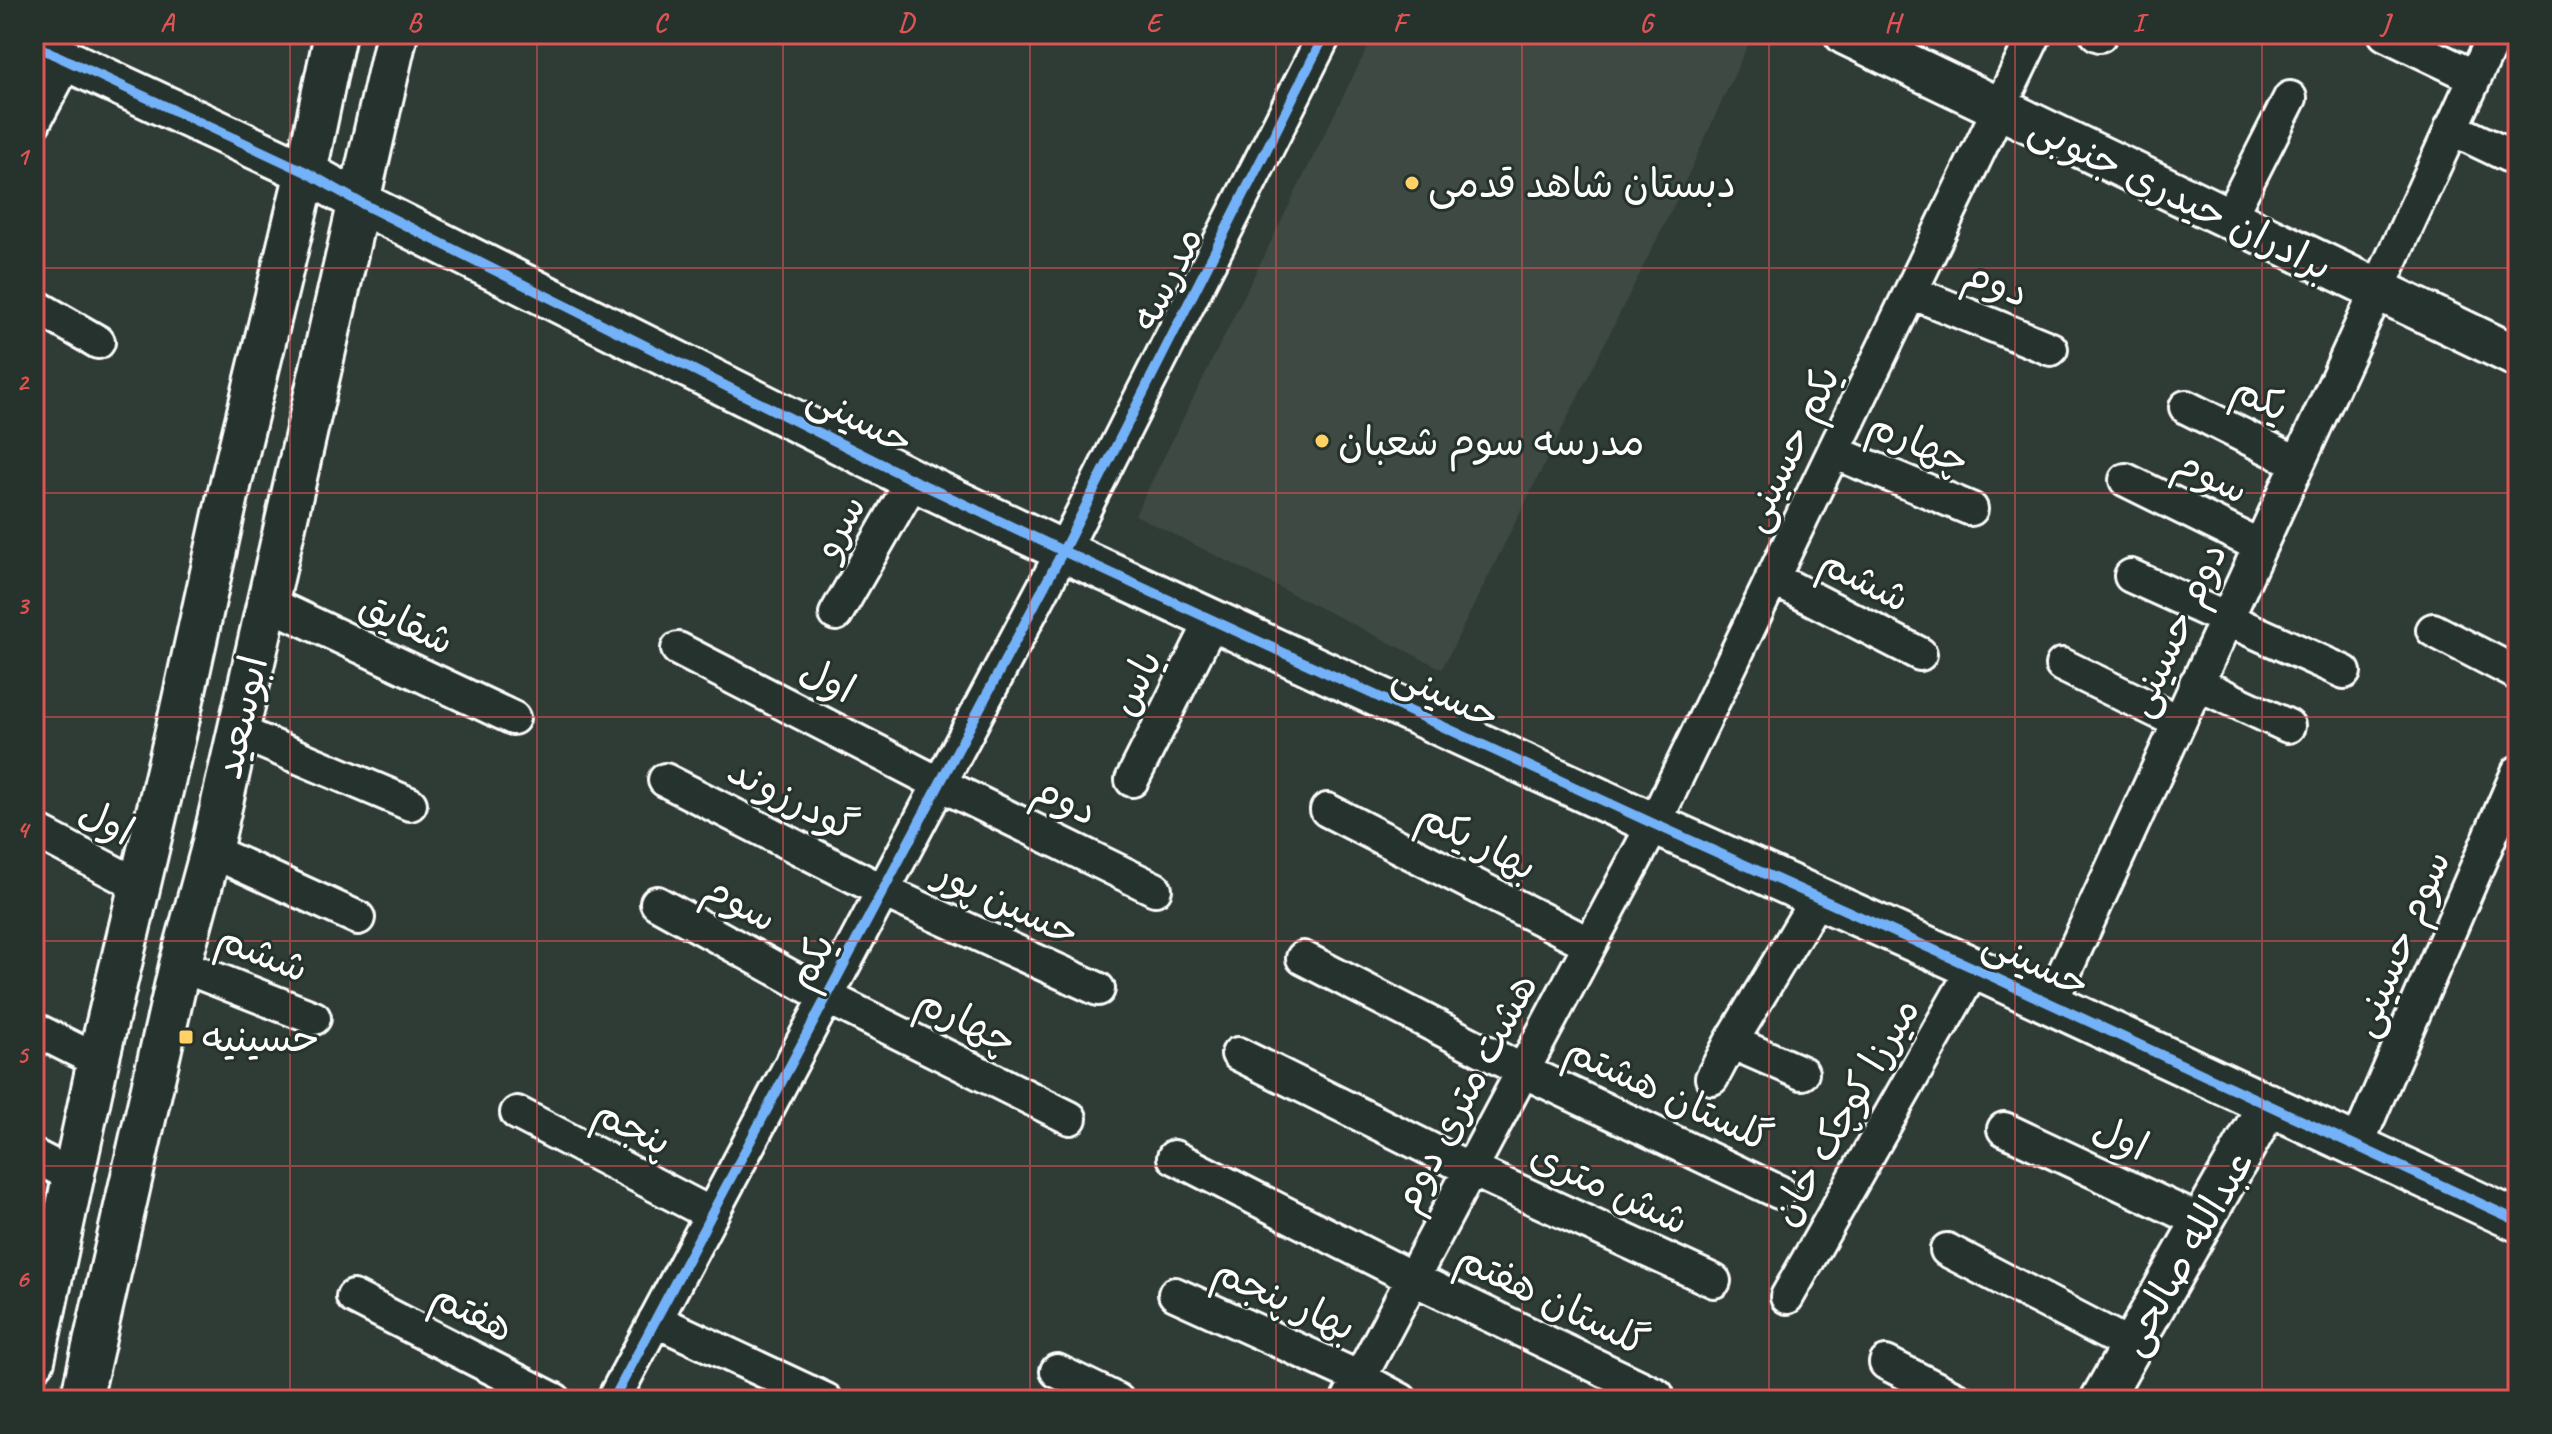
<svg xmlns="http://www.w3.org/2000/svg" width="2552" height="1434" font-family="Caveat,'Playpen Sans Arabic',sans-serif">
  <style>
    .built { fill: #3c4842 }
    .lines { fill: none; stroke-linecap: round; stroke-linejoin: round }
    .minor-casing { stroke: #fff; stroke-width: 38 }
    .tertiary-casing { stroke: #fff; stroke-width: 46 }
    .minor { stroke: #26332d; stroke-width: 32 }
    .tertiary { stroke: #26332d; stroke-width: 40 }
    .cycleway-casing { stroke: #26332d; stroke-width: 15 }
    .cycleway { stroke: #73b2f8; stroke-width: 10 }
    .grid { fill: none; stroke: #de5353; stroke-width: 2; stroke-opacity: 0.55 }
    .poi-dot { fill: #ffd166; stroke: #26332d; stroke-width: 3 }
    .labels { text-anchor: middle; stroke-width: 6; stroke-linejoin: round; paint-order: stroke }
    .poi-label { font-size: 40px; fill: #fff; stroke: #26332d; text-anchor: start }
    .street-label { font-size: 40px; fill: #fff; stroke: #26332d }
    .neatline { fill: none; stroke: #de5353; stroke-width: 3 }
    .grid-label { font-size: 26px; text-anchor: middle; font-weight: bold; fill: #de5353 }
  </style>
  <rect width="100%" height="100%" fill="#2f3b35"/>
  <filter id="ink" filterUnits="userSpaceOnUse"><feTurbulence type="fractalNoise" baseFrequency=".0125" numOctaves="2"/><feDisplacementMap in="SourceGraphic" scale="16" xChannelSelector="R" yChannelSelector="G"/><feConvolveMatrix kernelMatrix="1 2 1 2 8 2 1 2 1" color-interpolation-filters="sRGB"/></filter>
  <g filter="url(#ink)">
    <!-- built -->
    <path class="built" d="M1374,34H1753L1678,197L1442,669L1135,515Z"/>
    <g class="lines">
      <defs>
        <path id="minor" d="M2097,34L2100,35
          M2385,34L2475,77
          M34,122L67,60
          M2451,128L2518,160
          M2229,218L2290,98
          M1911,292L2051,349
          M34,305L98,342
          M2186,407L2298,463
          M1834,452L1971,509
          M2126,480L2260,546
          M2131,576L2344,672
          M1772,578L1920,654
          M266,602L513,718
          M836,614L913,480
          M2433,630L2518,674
          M678,649L940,784L1155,889
          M2062,665L2179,722
          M2196,683L2288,726
          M237,731L410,804
          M665,780L883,891L1098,989
          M1132,780L1212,621
          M1327,810L1590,944
          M34,830L140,886
          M211,851L358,918
          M657,903L827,997L1070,1118
          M1303,958L1523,1071L1779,1192
          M180,965L314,1018
          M2050,1004L2495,34
          M34,1029L98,1061
          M1731,1042L1802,1073
          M1238,1054L1470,1169L1714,1281
          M1712,1078L1731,1042L1818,897
          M517,1113L711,1214
          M2004,1129L2202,1222
          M2356,1147L2518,772
          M34,1156L73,1176
          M1174,1157L1412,1278L1657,1395
          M1947,1250L2131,1346
          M1175,1294L1360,1378L1401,1400
          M353,1297L555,1400
          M1787,1297L1974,968
          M655,1320L826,1400
          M1886,1363L1959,1400
          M1057,1371L1117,1400
          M613,1400L1063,551L1325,34
          M1348,1400L1654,824L2035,34"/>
        <path id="tertiary" d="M1845,34L2518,357
          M34,45L306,172L359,202L913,480L1063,551L1654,824L1974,968L2518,1221
          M34,1360L98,1061L175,736L231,482L306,172L335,34
          M81,1400L180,965L211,851L397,34
          M2101,1400L2269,1104"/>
      </defs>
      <!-- minor casing -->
      <use href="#minor" class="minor-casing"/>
      <!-- tertiary casing -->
      <use href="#tertiary" class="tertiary-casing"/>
      <!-- minor -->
      <use href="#minor" class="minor"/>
      <!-- tertiary -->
      <use href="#tertiary" class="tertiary"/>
      <defs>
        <path id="cycleway" d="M34,45L306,172L359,202L913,480L1063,551L1654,824L1974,968L2518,1221
          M613,1400L1063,551L1325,34"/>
      </defs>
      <!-- cycleway casing -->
      <use href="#cycleway" class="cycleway-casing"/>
      <!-- cycleway -->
      <use href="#cycleway" class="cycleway"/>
    </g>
  </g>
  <!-- grid -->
  <path class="grid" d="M290,34V1400M537,34V1400M783,34V1400M1030,34V1400M1276,34V1400M1522,34V1400M1769,34V1400M2015,34V1400M2262,34V1400M34,268H2518M34,493H2518M34,717H2518M34,941H2518M34,1166H2518"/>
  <!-- markers -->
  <g class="poi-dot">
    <circle cx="1412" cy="183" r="8"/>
    <circle cx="1322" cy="441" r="8"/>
    <rect x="178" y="1029" width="16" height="16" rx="4"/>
  </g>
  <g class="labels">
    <!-- poi labels -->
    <g class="poi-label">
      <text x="1428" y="197">دبستان شاهد قدمی</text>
      <text x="1338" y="455">مدرسه سوم شعبان</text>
      <text x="202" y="1051">حسینیه</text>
    </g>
    <!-- street labels -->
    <g class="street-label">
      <text transform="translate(2181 196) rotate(26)" y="14">برادران حیدری جنوبی</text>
      <text transform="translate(1166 278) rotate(-63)" y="14">مدرسه</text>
      <text transform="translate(1997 282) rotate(22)" y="14">دوم</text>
      <text transform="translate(2261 397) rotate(26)" y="14">یکم</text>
      <text transform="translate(861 418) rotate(27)" y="14">حسینی</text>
      <text transform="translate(1919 442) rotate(23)" y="14">چهارم</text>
      <text transform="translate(1789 448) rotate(-64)" y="14">یکم حسینی</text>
      <text transform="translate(2212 475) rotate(26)" y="14">سوم</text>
      <text transform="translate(838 526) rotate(-60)" y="14">سرو</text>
      <text transform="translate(1865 579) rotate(27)" y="14">ششم</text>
      <text transform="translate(407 622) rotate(25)" y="14">شقایق</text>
      <text transform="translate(2175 629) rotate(-65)" y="14">دوم حسینی</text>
      <text transform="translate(828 679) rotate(27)" y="14">اول</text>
      <text transform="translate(1135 682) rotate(-63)" y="14">یاس</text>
      <text transform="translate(1447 694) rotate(25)" y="14">حسینی</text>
      <text transform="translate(240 717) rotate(-77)" y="14">ابوسعید</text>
      <text transform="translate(793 798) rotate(27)" y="14">گودرزوند</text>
      <text transform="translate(1066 799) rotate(26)" y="14">دوم</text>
      <text transform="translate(107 821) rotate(28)" y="14">اول</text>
      <text transform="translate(1478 840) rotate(27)" y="14">بهار یکم</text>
      <text transform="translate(741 902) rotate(29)" y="14">سوم</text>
      <text transform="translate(1008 902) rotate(25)" y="14">حسین پور</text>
      <text transform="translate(2399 943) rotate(-67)" y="14">سوم حسینی</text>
      <text transform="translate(263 952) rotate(22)" y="14">ششم</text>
      <text transform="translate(810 961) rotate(-62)" y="14">یکم</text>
      <text transform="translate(2037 962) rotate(25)" y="14">حسینی</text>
      <text transform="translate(967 1020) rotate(26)" y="14">چهارم</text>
      <text transform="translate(1464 1092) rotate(-62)" y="14">هشت متری دوم</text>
      <text transform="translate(1669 1093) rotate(25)" y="14">گلستان هشتم</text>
      <text transform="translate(1844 1111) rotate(-60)" y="14">میرزا کوچک خان</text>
      <text transform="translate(633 1126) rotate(27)" y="14">پنجم</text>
      <text transform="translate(2121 1137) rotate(25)" y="14">اول</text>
      <text transform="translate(1610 1187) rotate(25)" y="14">شش متری</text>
      <text transform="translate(2185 1252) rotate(-60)" y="14">عبدالله صالحی</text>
      <text transform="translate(1285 1298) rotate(24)" y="14">بهار پنجم</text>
      <text transform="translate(1553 1299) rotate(26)" y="14">گلستان هفتم</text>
      <text transform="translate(473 1311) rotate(27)" y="14">هفتم</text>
    </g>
  </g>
  <!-- margin -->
  <rect width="2552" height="1434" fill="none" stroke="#26332d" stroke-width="88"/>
  <rect x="44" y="44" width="2464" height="1346" class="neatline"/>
  <g class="grid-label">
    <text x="167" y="31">A</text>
    <text x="414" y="31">B</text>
    <text x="660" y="31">C</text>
    <text x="906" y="31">D</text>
    <text x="1153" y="31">E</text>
    <text x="1399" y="31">F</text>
    <text x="1646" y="31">G</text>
    <text x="1892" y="31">H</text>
    <text x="2138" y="31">I</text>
    <text x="2385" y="31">J</text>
    <text x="22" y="165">1</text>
    <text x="22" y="390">2</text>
    <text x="22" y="614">3</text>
    <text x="22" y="838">4</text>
    <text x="22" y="1063">5</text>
    <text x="22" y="1287">6</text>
  </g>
</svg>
